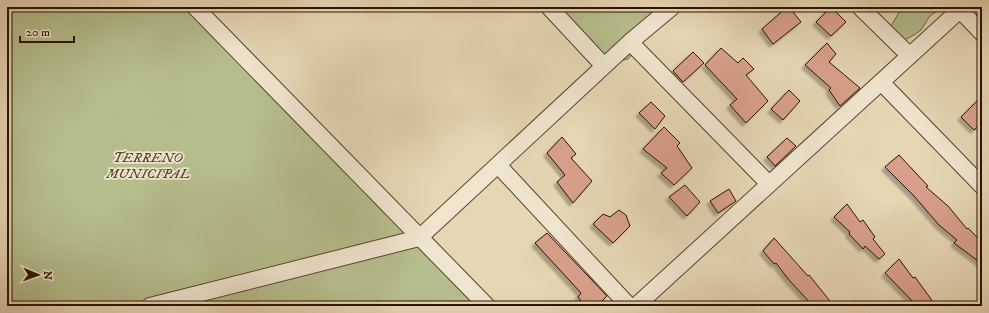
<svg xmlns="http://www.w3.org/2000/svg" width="989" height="313" font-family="'IM FELL DW Pica',serif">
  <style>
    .green { fill: #b6bd8c; stroke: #706846 }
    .building { fill: #d8a08a; stroke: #2b1200; filter: url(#shadow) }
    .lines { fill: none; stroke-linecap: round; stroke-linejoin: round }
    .minor-casing { stroke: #5a432d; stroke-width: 18 }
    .minor { stroke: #efe4ce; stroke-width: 16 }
    .labels { text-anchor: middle; stroke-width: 3.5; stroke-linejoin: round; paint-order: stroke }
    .park-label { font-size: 14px; font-style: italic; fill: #55452a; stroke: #efe4ce }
  </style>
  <defs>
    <filter id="shadow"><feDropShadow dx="-3.5" dy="3.5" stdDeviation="1" flood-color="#0004"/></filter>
  </defs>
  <rect width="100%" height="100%" fill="#e6d6b4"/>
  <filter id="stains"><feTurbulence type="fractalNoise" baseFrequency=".005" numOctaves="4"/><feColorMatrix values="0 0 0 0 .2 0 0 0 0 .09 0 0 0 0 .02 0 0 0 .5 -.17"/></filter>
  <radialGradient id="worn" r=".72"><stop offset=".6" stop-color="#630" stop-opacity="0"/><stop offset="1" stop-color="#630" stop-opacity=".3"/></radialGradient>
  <!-- green -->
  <path class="green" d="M7,7H189L486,306H7Z
    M559,7H666L648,36L628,59L619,61L611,58L589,43Z
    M902,7H939L937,11L930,16L921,30L914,35L899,43L890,28Z"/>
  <!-- building -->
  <path class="building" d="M787,7H789L801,22L773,44L762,29Z
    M831,7L846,22L831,36L816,22Z
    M827,43L836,54L829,62L860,88L840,106L829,90L831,88L805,65Z
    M721,48L738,63L743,58L754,69L746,75L768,101L746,123L730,105L737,99L705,65Z
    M693,52L704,63L683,82L673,71Z
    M789,90L800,101L783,120L771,109Z
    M982,96V123L974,130L961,117Z
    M651,102L665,116L655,129L639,113Z
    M664,127L680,143L677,146L692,168L674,185L661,173L667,168L643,149Z
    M562,137L576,154L571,158L592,181L573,203L557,182L565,175L547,153Z
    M787,138L796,146L775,166L767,157Z
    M899,155L928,186L926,187L948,206L967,229L968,228L982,242V264L954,243L957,240L939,225L914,196L885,167Z
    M685,185L700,202L687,216L669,197Z
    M729,189L736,201L718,213L710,201Z
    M847,204L860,222L863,220L875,237L873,239L885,254L879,259L865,246L863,249L849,234L850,232L834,217Z
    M619,210L626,215L630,226L613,243L593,224L603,214L610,217Z
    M547,233L607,296L597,306H585L578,297L581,293L535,243Z
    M774,238L808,276L809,275L834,306H813L789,280L776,263L774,264L763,251Z
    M899,259L913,278L915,277L936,306H917L885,273Z"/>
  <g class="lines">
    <defs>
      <path id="minor" d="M195,7L487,306
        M549,7L604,66
        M860,7L910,56
        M960,10L982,33
        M630,42L769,184
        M881,82L982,186
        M498,165L629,306
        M150,306L419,238L630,42L672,7
        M636,306L963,7"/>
    </defs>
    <!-- minor casing -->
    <use href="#minor" class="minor-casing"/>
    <!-- minor -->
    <use href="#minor" class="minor"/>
  </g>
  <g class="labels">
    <!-- park labels -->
    <g class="park-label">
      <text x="148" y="162">TERRENO<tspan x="148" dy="16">MUNICIPAL</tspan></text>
    </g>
  </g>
  <!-- margin -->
  <rect width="989" height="313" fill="none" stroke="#e6d6b4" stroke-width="24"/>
  <rect x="8" y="8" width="973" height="297" fill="none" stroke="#2b1200" stroke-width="2"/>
  <rect x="12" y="12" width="965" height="289" fill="none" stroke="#2b1200"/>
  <!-- north arrow -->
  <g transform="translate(38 275) rotate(92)" stroke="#efe4ce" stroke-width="3" paint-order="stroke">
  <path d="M0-3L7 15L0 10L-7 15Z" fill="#2b1200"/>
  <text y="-6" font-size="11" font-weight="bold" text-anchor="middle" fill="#2b1200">N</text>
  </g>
  <!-- scale -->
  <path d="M20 36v6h54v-6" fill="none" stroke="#2b1200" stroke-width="2"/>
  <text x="26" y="36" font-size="12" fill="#2b1200" stroke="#efe4ce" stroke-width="3" paint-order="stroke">20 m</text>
  <rect width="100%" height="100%" filter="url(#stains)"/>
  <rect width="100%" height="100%" fill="url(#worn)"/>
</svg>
